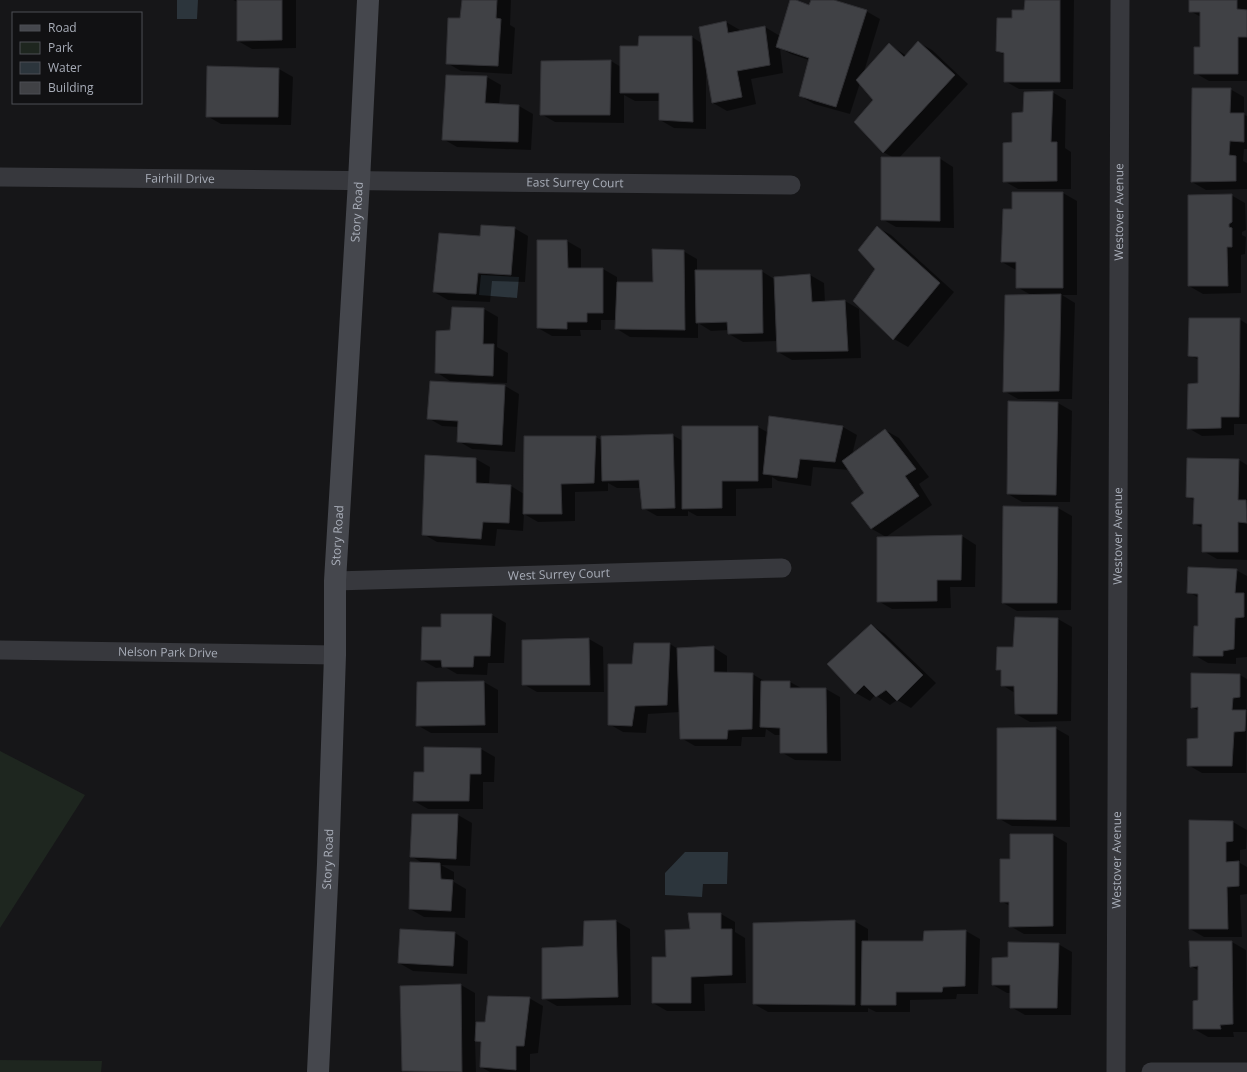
<svg xmlns="http://www.w3.org/2000/svg" width="1247" height="1072" font-family="'Open Sans',sans-serif">
  <style>
    .green { fill: #1e261f }
    .water { fill: #2c353c }
    .shadow { fill: #0007 }
    .building { fill: #404145; stroke: #303034 }
    .lines { fill: none; stroke-linecap: round; stroke-linejoin: round }
    .street { stroke: #37383d; stroke-width: 19 }
    .secondary { stroke: #45474d; stroke-width: 22 }
    .labels { text-anchor: middle; stroke-width: 4; stroke-linejoin: round; paint-order: stroke }
    .street-label { font-size: 12px; fill: #a8adb8; stroke: #111113 }
  </style>
  <rect width="100%" height="100%" fill="#161618"/>
  <!-- green -->
  <path class="green" d="M0,751L85,795L0,928Z
    M0,1060L102,1061L101,1072H0Z"/>
  <!-- water -->
  <path class="water" d="M177,0H198L197,19H177Z
    M481,275L519,277L517,298L479,295Z
    M685,852H728L727,884H703L702,897L665,895V873Z"/>
  <!-- shadow -->
  <path class="shadow" d="M233,0H296V48L252,49L238,41V2Z
    M463,0H511L510,25L515,28L512,74L461,71L447,63L461,19Z
    M791,0L810,6L812,0H831L866,11L880,19L863,75L890,45L907,56L918,42L932,50L968,84L899,158H939L953,167L954,228L896,227L882,219L894,158L883,152L874,100L860,83L850,114L814,104L800,96L809,60L791,54L780,48L783,73L751,79L756,104L727,111L713,103L707,69H706V129L674,128L660,120V101H635L624,95V123L555,122L541,114L611,61L621,67L639,47L692,37L703,44L726,22L740,30V32L765,27L780,36Z
    M1026,0H1074L1073,89H1019L1005,81V55L997,51L1025,10Z
    M1190,0H1247V81H1209L1195,73L1201,48V17L1190,11Z
    M279,69L293,77L291,125L221,124L207,116Z
    M487,77L501,85L499,105L519,106L533,114L531,150L457,147L443,139Z
    M1230,89L1244,97V115L1247,116V149H1244L1243,161L1247,163V189L1206,190L1192,182Z
    M1052,92L1066,100L1065,148L1071,152V189H1018L1004,181L1024,113Z
    M1063,193L1077,201V295H1062L1075,303L1072,399H1018L1004,391L1031,295L1017,287L1016,270L1002,262L1013,210Z
    M1231,195L1245,203L1246,230L1242,232V235L1246,237L1245,254L1241,255V293L1203,294L1189,286Z
    M877,227L891,235L954,292L908,347L894,339L854,300L876,268Z
    M514,228L528,236L525,282L492,281L490,302L448,300L434,292L481,237Z
    M567,241L581,249V269H603L617,277V283H654L683,251L697,259V271H761L776,280L810,275L824,283L825,302L845,301L859,309L861,358L792,360L778,352V341L743,342L729,334V330L711,331L698,323V338L630,337L617,329V320H601V330H580L581,336H552L538,328Z
    M453,308L484,309L498,317L497,347L508,353L507,383L450,381L436,372L451,331Z
    M1239,319L1247,324V424H1234V435L1202,436L1188,428L1199,384V360L1189,355Z
    M505,386L519,394L515,452L472,449L458,441L459,427L442,426L428,418Z
    M1058,403L1072,411L1070,502H1022L1008,494Z
    M758,427L769,433L843,427L857,435L852,455L885,430L899,438L929,477L919,484L932,505L886,537L872,529L852,503L865,493L849,470L813,467L811,486L778,481L772,477V488L736,489V516H697L688,511V516H657L643,508L641,488H617L608,483V491L575,492V521L538,522L524,514L523,531L497,529L495,546L437,542L423,534L476,459L490,467L489,485L511,486L524,494L595,437L602,440L672,435L683,441Z
    M1239,460L1247,465V560L1217,559L1203,551V528L1194,524L1195,501L1187,496Z
    M1058,508L1072,516L1071,610L1017,611L1003,603Z
    M962,536L976,545L975,587H950L951,608L892,609L878,601V538Z
    M1236,570L1247,576V657L1236,658V664L1208,663L1194,655L1199,627V598L1189,592Z
    M492,615L506,623L504,663H488L487,675L457,674L445,667L436,668L422,660Z
    M1016,618L1058,619L1072,627L1071,721L1030,722L1016,714L1015,693L1002,685V672L997,669L1014,648Z
    M871,625L885,634L936,683L911,708L897,700L890,705L875,695L870,701L856,693Z
    M589,639L603,647L604,692H537L523,684V641Z
    M670,644L678,649L713,647L727,656V673L752,674L766,682H790L803,689H826L840,697L841,761L795,760L781,752V735H775L766,729L765,737H742L741,746H695L681,738L680,712L648,714L646,733L623,732L609,724L633,665Z
    M1240,675L1247,679L1246,773H1202L1188,765L1199,739V711L1192,707Z
    M484,682L498,690V733H431L417,725Z
    M1055,728L1069,736L1070,827L1012,826L998,818Z
    M481,749L495,757L494,782H483V809H428L414,801L425,773Z
    M458,815L472,823L470,866L441,865L454,872V882L466,889L465,918L424,917L410,909L424,864L411,856Z
    M1233,822L1247,830L1246,849L1240,850V863L1247,867V894L1240,895L1242,937H1204L1190,929Z
    M1053,835L1067,843L1066,934H1024L1010,926V906L1001,901L1011,860Z
    M721,914L735,922V932L745,938L746,983L704,984L705,1011H667L653,1003L667,958L691,930Z
    M616,921L630,929L631,1005L557,1006L543,998L584,947Z
    M854,921L868,929V942H924L966,931L980,939L978,994H957L956,999L910,1000V1012H876L868,1008V1012H768L754,1004Z
    M455,933L468,941L467,974L413,971L399,963Z
    M1190,942H1232L1246,950L1247,1032H1233L1234,1037H1208L1194,1029L1199,1001V971L1191,966Z
    M1058,944L1072,952L1071,1015H1025L1011,1007V993H1007L993,985L1009,958Z
    M461,985L475,993V1023H486L529,998L543,1006L538,1053L530,1054V1072H490L481,1067L482,1044L475,1040L476,1072H405L403,1071Z"/>
  <!-- building -->
  <path class="building" d="M237,0H282V40L237,41Z
    M462,0H497L496,18L501,19L498,66L446,64L448,18H460Z
    M790,0H796L809,5L811,0H834L867,10L836,107L799,96L809,58L776,47Z
    M1025,0H1060V82H1004V53L996,51L997,18H1012V10H1024Z
    M1189,0H1237V9L1247,10V37H1238V74H1194V47H1200V12H1189Z
    M726,21L728,33L765,26L770,65L737,71L742,97L712,103L699,27Z
    M639,36H692L693,122L659,120V93H620V46H638Z
    M918,41L955,75L883,153L854,122L873,100L856,80L889,43L904,57Z
    M611,60L610,115H540L541,61Z
    M207,66L279,68L278,117H206Z
    M446,75L487,76L485,103L519,105L518,142L442,140Z
    M1192,88H1231L1230,113H1244V142L1230,141L1229,155L1236,156V181L1191,182Z
    M1053,91L1051,142H1057V181L1003,182V143L1012,142V113L1023,112L1024,92Z
    M881,157H940V221L881,220Z
    M1012,192H1063V288H1016V262H1001L1003,209H1012Z
    M1232,194V222L1229,224V227L1232,228V247H1227L1228,286H1188V195Z
    M481,225L515,227L511,275L478,273L476,294L433,292L439,233L480,236Z
    M877,226L940,283L893,340L853,301L875,269L858,250Z
    M537,240H567L568,268H603V313H587V322H567V329L537,328Z
    M652,249L684,250L685,330L615,329L617,282H653Z
    M695,270H762L763,333L728,334L727,322L696,323Z
    M810,274L812,302L845,300L848,351L777,352L774,277Z
    M1061,294L1059,391L1003,392L1005,295Z
    M452,307L484,308L483,344H494L493,376L435,373L436,331L450,330Z
    M1189,318H1240L1239,417H1221V428L1187,429L1188,384L1198,383V357L1188,356Z
    M430,381L505,385L502,445L457,442L458,421L427,419Z
    M1008,401L1058,402L1056,495L1007,494Z
    M769,416L843,426L835,462L800,459L797,478L763,474Z
    M682,426H758V481H722V508L682,509Z
    M885,429L916,469L905,476L919,496L871,529L851,503L864,493L842,461Z
    M673,434L675,508L642,509L639,480L602,481L601,436Z
    M524,436H596L594,483L561,484L562,514H523Z
    M425,455L476,458V483L511,485L509,523L483,522L481,539L422,535Z
    M1187,458L1239,459L1238,500H1246L1247,523L1238,522V552H1202V524H1193L1194,498L1186,497Z
    M1003,506L1058,507L1057,603H1002Z
    M962,535L961,580H937V601L877,602V537Z
    M1188,567L1237,569L1235,593H1244V617L1235,618L1234,649L1223,651V656H1193L1194,626H1198V594L1187,593Z
    M441,614H492L490,656H474L473,667H442L441,660H421L422,627H441Z
    M1015,617L1058,618L1057,714H1015L1014,686H1001V670H996L997,647H1013Z
    M871,624L923,675L897,701L886,690L876,697L864,685L855,694L827,664Z
    M589,638L590,685H522V640Z
    M634,643H670L667,705L635,706L632,726L608,725V664H632Z
    M714,646V672L753,673L752,729L728,730L727,739H680L677,648Z
    M1191,673L1240,674V697L1233,698L1232,710H1246L1245,731L1234,732L1232,766H1187V739L1198,738V707L1191,708Z
    M484,681L485,725L416,726L417,682Z
    M761,681H790V688H826L827,753H780V728L760,727Z
    M1056,727V820L997,819V728Z
    M424,747L481,748V774H470L469,801H413L414,772H424Z
    M412,814H458L456,859L410,857Z
    M1189,820L1233,821V841L1226,842V862L1239,861V886L1227,887L1228,929H1189Z
    M1010,834H1053V926L1009,927V902H1000V859H1010Z
    M410,862L440,863L441,879L453,880L451,911L409,909Z
    M688,913H721V929H732V975L691,977V1003H652V957H666L665,930L690,929Z
    M616,920L618,997L542,999V948L583,946L584,921Z
    M855,920V1005L753,1004V923Z
    M400,929L455,932L453,966L398,963Z
    M966,930L965,986L943,987L942,992H896V1005H861L862,941H923L924,931Z
    M1189,941H1232L1233,1024L1220,1025L1221,1029H1193V1001L1198,1000V966L1190,967Z
    M1008,942L1059,943L1057,1008H1010V985H992V958L1008,957Z
    M461,984L462,1072L402,1071L400,986Z
    M488,996L530,997L524,1046H516V1070L480,1067L481,1042L475,1041L476,1022H485Z"/>
  <g class="lines">
    <!-- street -->
    <g class="street">
      <path id="s1" d="M0,177L791,185"/>
      <path id="s2" d="M335,581L782,568"/>
      <path id="s3" d="M0,650L335,655"/>
      <path id="s4" d="M1116,1072L1120,0"/>
      <path d="M1151,1072H1247"/>
    </g>
    <!-- secondary -->
    <path class="secondary" id="s5" d="M318,1072L328,864L335,655V581L359,181L368,0"/>
  </g>
  <g class="labels">
    <!-- street labels -->
    <g class="street-label">
      <text dy="4" stroke="none"><textPath href="#s1" startOffset="180">Fairhill Drive</textPath></text>
      <text dy="4" stroke="none"><textPath href="#s1" startOffset="575">East Surrey Court</textPath></text>
      <text dy="4" stroke="none"><textPath href="#s5" startOffset="861">Story Road</textPath></text>
      <text dy="4" stroke="none"><textPath href="#s4" startOffset="860">Westover Avenue</textPath></text>
      <text dy="4" stroke="none"><textPath href="#s5" startOffset="537">Story Road</textPath></text>
      <text dy="4" stroke="none"><textPath href="#s4" startOffset="536">Westover Avenue</textPath></text>
      <text dy="4" stroke="none"><textPath href="#s2" startOffset="224">West Surrey Court</textPath></text>
      <text dy="4" stroke="none"><textPath href="#s3" startOffset="168">Nelson Park Drive</textPath></text>
      <text dy="4" stroke="none"><textPath href="#s5" startOffset="213">Story Road</textPath></text>
      <text dy="4" stroke="none"><textPath href="#s4" startOffset="212">Westover Avenue</textPath></text>
    </g>
  </g>
  <!-- legend -->
  <rect x="12" y="12" width="130" height="92" fill="#111113" stroke="#4d4f55"/>
  <rect x="20" y="25" width="20" height="6" fill="#45474d" stroke="#4d4f55"/>
  <text x="48" y="32" font-size="12" fill="#a8adb8">Road</text>
  <rect x="20" y="42" width="20" height="12" fill="#1e261f" stroke="#4d4f55"/>
  <text x="48" y="52" font-size="12" fill="#a8adb8">Park</text>
  <rect x="20" y="62" width="20" height="12" fill="#2c353c" stroke="#4d4f55"/>
  <text x="48" y="72" font-size="12" fill="#a8adb8">Water</text>
  <rect x="20" y="82" width="20" height="12" fill="#404145" stroke="#4d4f55"/>
  <text x="48" y="92" font-size="12" fill="#a8adb8">Building</text>
</svg>
